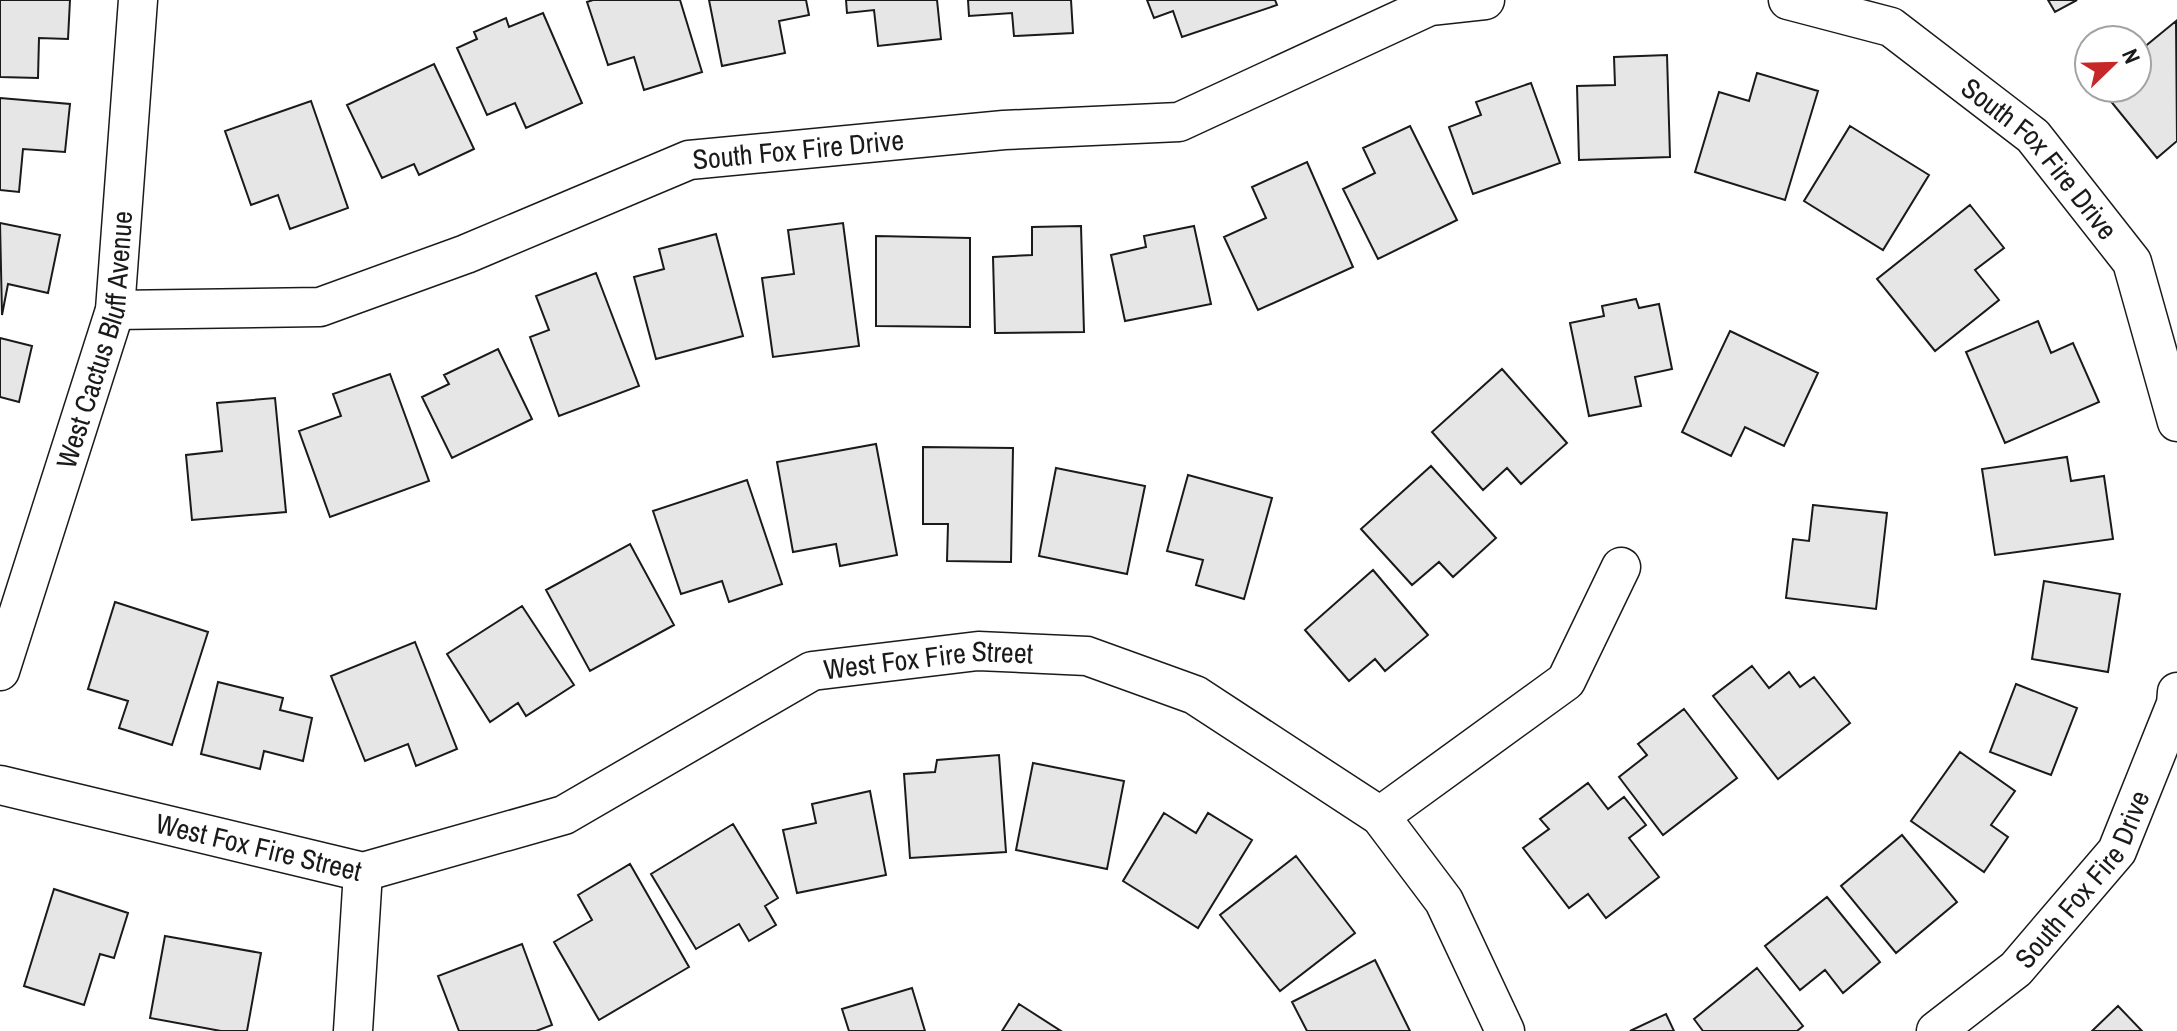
<svg xmlns="http://www.w3.org/2000/svg" width="2177" height="1031" font-family="'Archivo Narrow',sans-serif">
  <style>
    .building { fill: #e6e6e6; stroke: #1a1a1a; stroke-width: 2 }
    .lines { fill: none; stroke-linecap: round; stroke-linejoin: round }
    .minor-casing { stroke: #1a1a1a; stroke-width: 41 }
    .minor { stroke: #fff; stroke-width: 38 }
    .labels { text-anchor: middle; stroke-width: 6; stroke-linejoin: round; paint-order: stroke }
    .street-label { font-size: 28px; fill: #1a1a1a; stroke: #fff }
  </style>
  <rect width="100%" height="100%" fill="#fff"/>
  <!-- building -->
  <path class="building" d="M0,0H70L68,39L39,38L38,78L0,77Z
    M593,0H680L702,72L644,90L634,57L608,65L587,2Z
    M709,0H806L809,15L779,21L785,53L722,66Z
    M846,0H937L941,39L878,46L874,10L847,13Z
    M968,0H1071L1073,33L1014,36L1012,13L969,16Z
    M1147,0H1275L1277,5L1182,37L1173,11L1154,18Z
    M2048,0H2077L2055,12Z
    M543,13L582,103L526,128L515,103L487,115L457,48L477,39L474,32L506,18L509,27Z
    M2176,21L2177,141L2157,158L2100,88H2137V53Z
    M1667,55L1670,157L1579,160L1577,86L1615,85L1614,57Z
    M434,64L474,149L419,175L414,164L382,178L347,105Z
    M1757,73L1818,91L1785,200L1695,172L1719,92L1749,101Z
    M1531,83L1560,163L1473,194L1449,127L1481,115L1476,102Z
    M0,98L70,104L65,152L23,149L19,192L0,190Z
    M311,101L348,208L290,229L278,195L251,205L225,131Z
    M1410,126L1457,220L1378,259L1343,189L1375,173L1363,148Z
    M1850,126L1929,175L1883,250L1804,201Z
    M1307,162L1353,267L1258,310L1224,237L1266,218L1252,187Z
    M1970,205L2004,248L1975,270L1999,300L1935,351L1877,279Z
    M0,223L60,235L48,293L8,284L2,315Z
    M843,223L859,346L773,357L762,278L794,274L788,230Z
    M1081,226L1084,332L995,333L993,257L1032,255V227Z
    M1194,226L1211,304L1125,321L1111,255L1146,247L1144,236Z
    M716,234L743,336L656,359L634,277L664,269L659,249Z
    M876,236L970,238V327L876,326Z
    M596,273L639,386L559,416L530,337L549,330L536,296Z
    M1636,299L1639,308L1659,304L1672,369L1635,377L1641,406L1589,416L1570,323L1604,316L1602,306Z
    M2038,321L2051,353L2073,343L2099,402L2005,443L1966,352Z
    M1730,331L1818,373L1784,446L1745,427L1731,456L1682,432Z
    M0,338L32,346L19,402L0,397Z
    M498,349L532,419L452,458L422,397L449,384L444,375Z
    M1502,369L1567,443L1521,484L1507,468L1483,490L1432,432Z
    M390,374L429,481L330,517L299,431L341,416L333,394Z
    M275,398L286,512L192,520L186,455L222,451L217,403Z
    M876,444L897,555L840,566L836,544L793,552L777,462Z
    M923,447L1013,448L1011,562L947,561L948,524H923Z
    M2067,457L2071,481L2104,476L2113,539L1995,555L1982,469Z
    M1431,466L1496,538L1453,577L1439,562L1412,585L1361,529Z
    M1056,468L1145,486L1127,574L1039,556Z
    M1188,475L1272,498L1244,599L1196,585L1203,560L1167,551Z
    M747,480L782,584L729,602L722,581L681,594L653,511Z
    M1813,505L1887,513L1876,609L1786,598L1793,539L1809,541Z
    M630,544L674,625L590,671L546,590Z
    M1373,570L1428,635L1385,671L1375,659L1349,681L1305,630Z
    M2044,581L2120,594L2108,672L2032,659Z
    M115,602L208,632L172,745L119,728L128,701L88,689Z
    M522,606L574,685L526,716L518,703L490,722L447,654Z
    M415,642L457,749L416,766L408,744L365,761L331,676Z
    M1752,666L1769,688L1789,672L1800,687L1814,677L1850,723L1778,779L1713,696Z
    M218,682L283,698L280,710L312,718L303,761L264,751L260,769L201,754Z
    M2016,684L2077,708L2051,775L1990,752Z
    M1684,709L1737,778L1663,835L1619,777L1647,755L1638,744Z
    M1960,752L2015,791L1991,825L2008,837L1984,872L1911,821Z
    M999,755L1006,852L910,858L904,774L935,772L937,760Z
    M1033,763L1124,781L1107,869L1016,850Z
    M1588,783L1608,809L1624,797L1646,825L1629,838L1659,877L1606,918L1588,894L1569,908L1523,848L1549,829L1540,819Z
    M870,791L886,875L797,893L783,830L816,823L812,804Z
    M1164,813L1196,833L1208,813L1252,840L1198,928L1123,881Z
    M733,824L778,898L765,906L776,925L749,941L739,924L696,949L651,874Z
    M1902,835L1957,902L1896,953L1841,886Z
    M1296,856L1355,933L1280,991L1220,915Z
    M630,864L689,967L599,1020L554,942L592,920L578,895Z
    M54,889L128,913L114,958L100,954L84,1005L24,986Z
    M1827,897L1880,962L1843,993L1825,970L1800,990L1765,946Z
    M165,936L261,953L247,1031H221L150,1018Z
    M522,944L552,1025L536,1031H459L438,976Z
    M1375,960L1410,1031H1307L1292,1002Z
    M1757,968L1803,1026L1797,1031H1703L1694,1019Z
    M912,988L925,1031H849L842,1009Z
    M1019,1004L1061,1031H1002Z
    M2118,1006L2142,1031H2092Z
    M1666,1014L1674,1031H1630Z"/>
  <g class="lines">
    <defs>
      <g id="minor">
        <path id="s1" d="M1788,0L1891,27L2033,136L2132,262L2177,422"/>
        <path id="s2" d="M115,310L320,307L466,254L689,160L1004,130L1179,122L1430,6L1485,0"/>
        <path id="s3" d="M0,671L115,310L138,0"/>
        <path id="s4" d="M0,785L363,872L564,815L812,671L978,651L1087,656L1195,695L1380,816L1444,901L1505,1031"/>
        <path d="M1380,816L1566,681L1621,567"/>
        <path d="M353,1031L363,872"/>
        <path id="s5" d="M1936,1031L2016,969L2117,851L2176,704L2177,692"/>
      </g>
    </defs>
    <!-- minor casing -->
    <use href="#minor" class="minor-casing"/>
    <!-- minor -->
    <use href="#minor" class="minor"/>
  </g>
  <g class="labels">
    <!-- street labels -->
    <g class="street-label">
      <text dy="10" stroke="none"><textPath href="#s2" startOffset="712">South Fox Fire Drive</textPath></text>
      <text dy="10" stroke="none"><textPath href="#s1" startOffset="306">South Fox Fire Drive</textPath></text>
      <text dy="10" stroke="none"><textPath href="#s3" startOffset="346">West Cactus Bluff Avenue</textPath></text>
      <text dy="10" stroke="none"><textPath href="#s4" startOffset="986">West Fox Fire Street</textPath></text>
      <text dy="10" stroke="none"><textPath href="#s4" startOffset="266">West Fox Fire Street</textPath></text>
      <text dy="10" stroke="none"><textPath href="#s5" startOffset="214">South Fox Fire Drive</textPath></text>
    </g>
  </g>
  <!-- north arrow -->
  <g transform="translate(2113 64) rotate(67)"><circle r="38" fill="#ffffff" stroke="#a3a3a3" stroke-width="2"/>
  <path d="M0-6L14 30L0 20L-14 30Z" fill="#c62828"/>
  <text y="-12" font-size="22" font-weight="bold" text-anchor="middle" fill="#1a1a1a">N</text>
  </g>
</svg>
